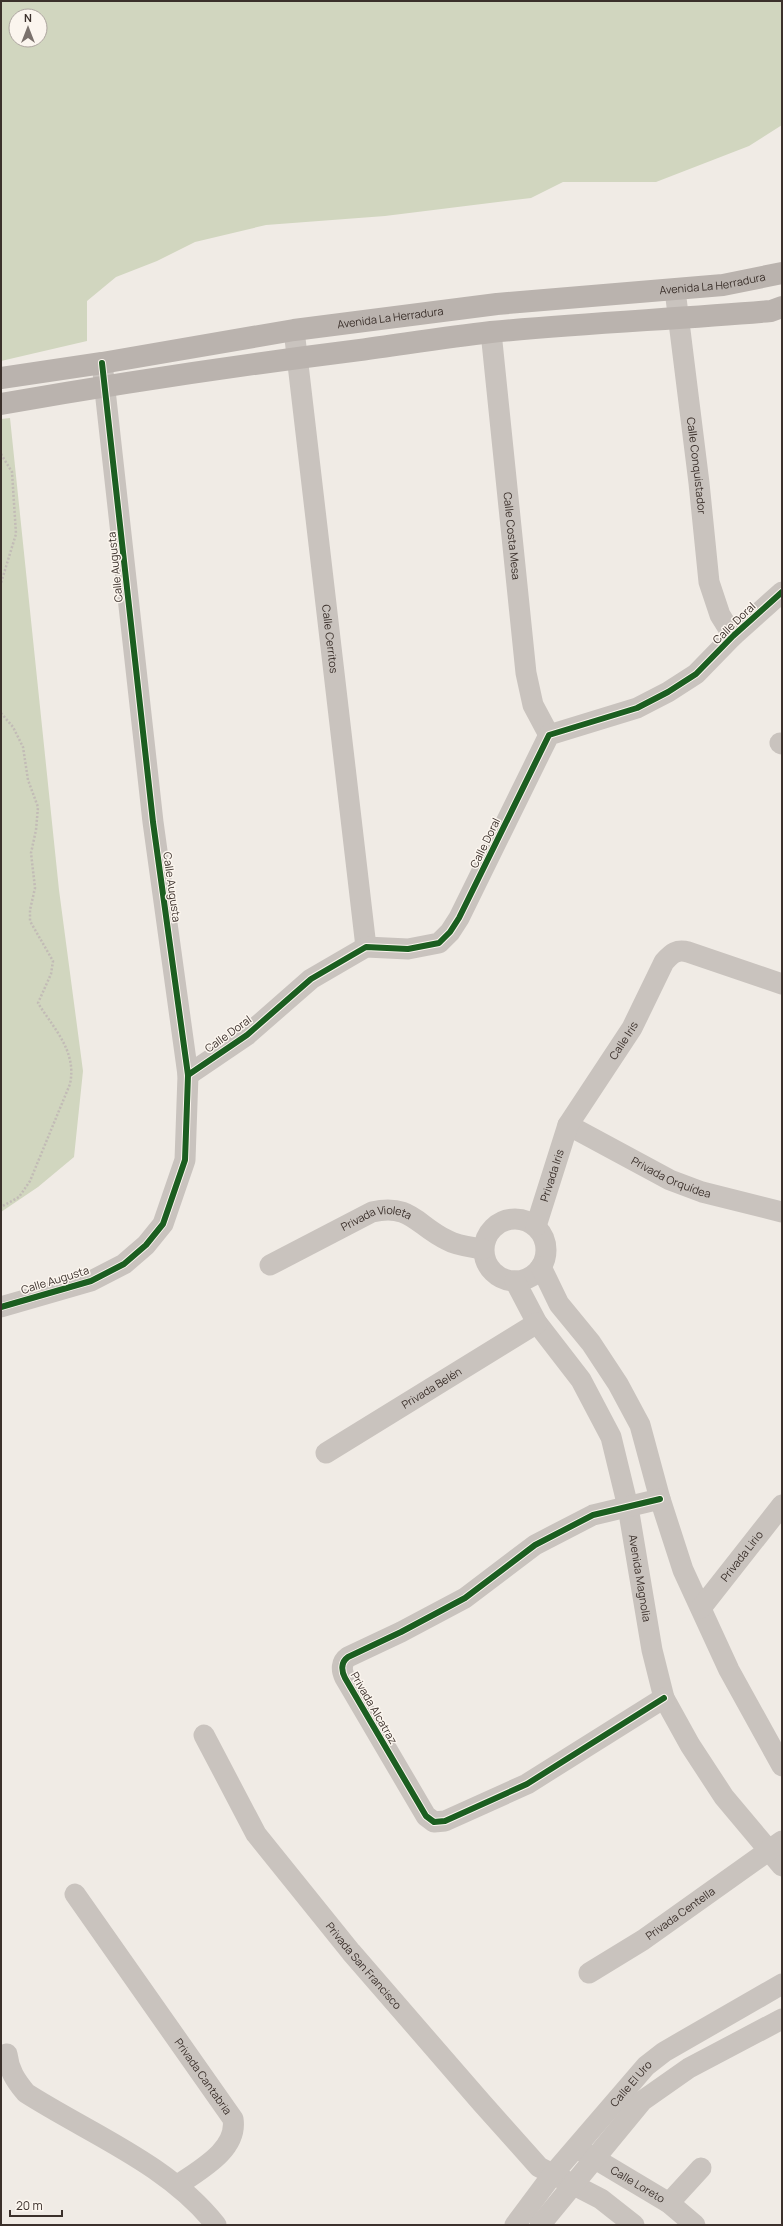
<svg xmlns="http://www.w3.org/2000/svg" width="783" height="2226" font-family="Manrope,sans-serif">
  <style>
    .green { fill: #d1d6bf; fill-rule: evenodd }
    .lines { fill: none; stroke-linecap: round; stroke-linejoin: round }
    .path { stroke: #c2bbb6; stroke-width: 2.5; stroke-dasharray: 2 2; stroke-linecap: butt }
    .street { stroke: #c9c3be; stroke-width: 21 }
    .secondary { stroke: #bab3ae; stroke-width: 22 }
    .cycleway-casing { stroke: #fbf5ee; stroke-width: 8 }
    .cycleway { stroke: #1b5e20; stroke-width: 6 }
    .labels { text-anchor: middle; stroke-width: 3; stroke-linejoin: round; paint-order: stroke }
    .street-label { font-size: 11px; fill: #3b302b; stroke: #fbf5ee }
  </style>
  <rect width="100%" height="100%" fill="#f0ebe5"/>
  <!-- green -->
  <path class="green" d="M1,1H782V125L749,146L656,182H563L531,198L385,216L266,225L195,242L157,261L116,277L87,301V341L1,361ZM16,16H40V40H16Z
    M10,418L59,890L83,1071L74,1157L38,1187L1,1212V419Z"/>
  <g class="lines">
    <!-- path -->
    <path class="path" d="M1,454L12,472L16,534L1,583
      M1,713L13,727L23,747L28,780L38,807L36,830L31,853L35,888L30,910V921L53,961L51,974L38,1003C54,1029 77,1051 70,1084L30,1181L19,1197L1,1207"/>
    <!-- street -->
    <g class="street">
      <path id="s1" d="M675,290L699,483L709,582L720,615L733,636"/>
      <path id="s2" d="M294,330L366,947"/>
      <path id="s3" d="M491,332L526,673L533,705L549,735"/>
      <path d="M780,743L782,744"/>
      <path d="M188,1075L247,1035L311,979L366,947L408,949L439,943L450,932L459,918L549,735L637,708L668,692L696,674L733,636L782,592"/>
      <path id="s4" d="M568,1125L670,1180L702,1192L782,1212"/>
      <circle cx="515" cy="1250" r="31"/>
      <path id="s5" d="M536,1226L568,1125L632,1028L664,962C672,953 677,949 688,952L782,984"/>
      <path id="s6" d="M270,1265L372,1212C411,1203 417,1226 447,1240C457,1246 472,1247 483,1249"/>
      <path d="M541,1267L559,1304L591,1343L618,1384L640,1425L660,1499L683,1570L729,1670L782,1766"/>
      <path id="s7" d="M515,1281L537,1323L581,1380L611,1437L628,1507L652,1650L664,1698L690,1745L724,1797L782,1866"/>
      <path d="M1,1307L91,1281L124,1264L146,1245L163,1224L185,1160L188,1075L153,822L102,363"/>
      <path id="s8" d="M326,1453L537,1323"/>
      <path d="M660,1499L593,1515L535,1545L465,1598L401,1632L348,1657C341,1662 341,1670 345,1678L426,1816L434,1822L445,1821L527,1784L664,1698"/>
      <path id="s9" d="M701,1608L782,1505"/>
      <path id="s10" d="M204,1735L256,1834L351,1952L481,2102L539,2167L601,2199L634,2225"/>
      <path id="s11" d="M75,1894L233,2119C238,2150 199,2170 178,2185"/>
      <path id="s12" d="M589,1973L643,1940L782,1841"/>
      <path d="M7,2054C9,2070 15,2080 26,2093C90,2134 168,2164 216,2225"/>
      <path id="s13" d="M582,2151L669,2203L695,2225"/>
      <path d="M669,2203L701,2168"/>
      <path id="s14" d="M515,2225L553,2174L646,2066L664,2052L782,1984"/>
      <path d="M540,2225L642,2101L689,2068L782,2019"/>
    </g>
    <!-- secondary -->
    <g class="secondary">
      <path id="s15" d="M1,378L102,363L294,330L497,304L723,285L782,273"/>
      <path d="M1,404C120,383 240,365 360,350C404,344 447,337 491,332C584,323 678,319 771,311L782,307"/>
    </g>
    <defs>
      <path id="cycleway" d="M188,1075L247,1035L311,979L366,947L408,949L439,943L450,932L459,918L549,735L637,708L668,692L696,674L733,636L782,592
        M1,1307L91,1281L124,1264L146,1245L163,1224L185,1160L188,1075L153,822L102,363
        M660,1499L593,1515L535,1545L465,1598L401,1632L348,1657C341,1662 341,1670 345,1678L426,1816L434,1822L445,1821L527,1784L664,1698"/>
    </defs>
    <!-- cycleway casing -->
    <use href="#cycleway" class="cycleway-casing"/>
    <!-- cycleway -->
    <use href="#cycleway" class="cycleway"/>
  </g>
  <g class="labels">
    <!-- street labels -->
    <g class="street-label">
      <text dy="4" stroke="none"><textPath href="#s15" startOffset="718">Avenida La Herradura</textPath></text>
      <text dy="4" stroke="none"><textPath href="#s15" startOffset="394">Avenida La Herradura</textPath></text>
      <text dy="4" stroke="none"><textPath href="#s1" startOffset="177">Calle Conquistador</textPath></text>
      <text dy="4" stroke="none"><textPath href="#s3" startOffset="205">Calle Costa Mesa</textPath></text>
      <text transform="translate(115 567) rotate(-96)" y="4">Calle Augusta</text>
      <text transform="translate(734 623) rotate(-44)" y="4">Calle Doral</text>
      <text dy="4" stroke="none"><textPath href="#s2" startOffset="311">Calle Cerritos</textPath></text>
      <text transform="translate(485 843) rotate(-64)" y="4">Calle Doral</text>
      <text transform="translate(172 887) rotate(82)" y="4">Calle Augusta</text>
      <text transform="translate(228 1034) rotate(-36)" y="4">Calle Doral</text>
      <text dy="4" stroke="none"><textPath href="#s5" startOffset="207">Calle Iris</textPath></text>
      <text dy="4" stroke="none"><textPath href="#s5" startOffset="53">Privada Iris</textPath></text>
      <text dy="4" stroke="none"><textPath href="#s4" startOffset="116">Privada Orquídea</textPath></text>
      <text dy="4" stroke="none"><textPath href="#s6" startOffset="118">Privada Violeta</textPath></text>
      <text transform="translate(55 1280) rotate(-17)" y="4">Calle Augusta</text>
      <text dy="4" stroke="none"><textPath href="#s8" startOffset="124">Privada Belén</textPath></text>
      <text dy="4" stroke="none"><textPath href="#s9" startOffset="66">Privada Lirio</textPath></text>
      <text dy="4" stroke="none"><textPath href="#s7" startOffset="328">Avenida Magnolia</textPath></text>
      <text transform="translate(374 1708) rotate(60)" y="4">Privada Alcatraz</text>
      <text dy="4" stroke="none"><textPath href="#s12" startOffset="109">Privada Centella</textPath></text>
      <text dy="4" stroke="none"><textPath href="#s10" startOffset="282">Privada San Francisco</textPath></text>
      <text dy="4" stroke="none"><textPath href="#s11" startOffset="223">Privada Cantabria</textPath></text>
      <text dy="4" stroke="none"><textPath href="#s14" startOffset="183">Calle El Uro</textPath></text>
      <text dy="4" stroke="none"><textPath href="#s13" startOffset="65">Calle Loreto</textPath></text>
    </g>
  </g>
  <!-- border -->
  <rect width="783" height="2226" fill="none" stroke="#3b302b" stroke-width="4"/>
  <!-- north arrow -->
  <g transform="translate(28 28)"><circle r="19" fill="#fbf5ee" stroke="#aea6a0"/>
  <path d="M0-3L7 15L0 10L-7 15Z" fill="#7a716c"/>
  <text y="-6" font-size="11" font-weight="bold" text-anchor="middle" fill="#3b302b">N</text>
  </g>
  <!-- scale -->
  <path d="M10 2210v6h52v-6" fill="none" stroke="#3b302b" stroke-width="2"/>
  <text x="16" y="2210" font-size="12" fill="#3b302b" stroke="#fbf5ee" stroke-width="3" paint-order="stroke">20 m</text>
</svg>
